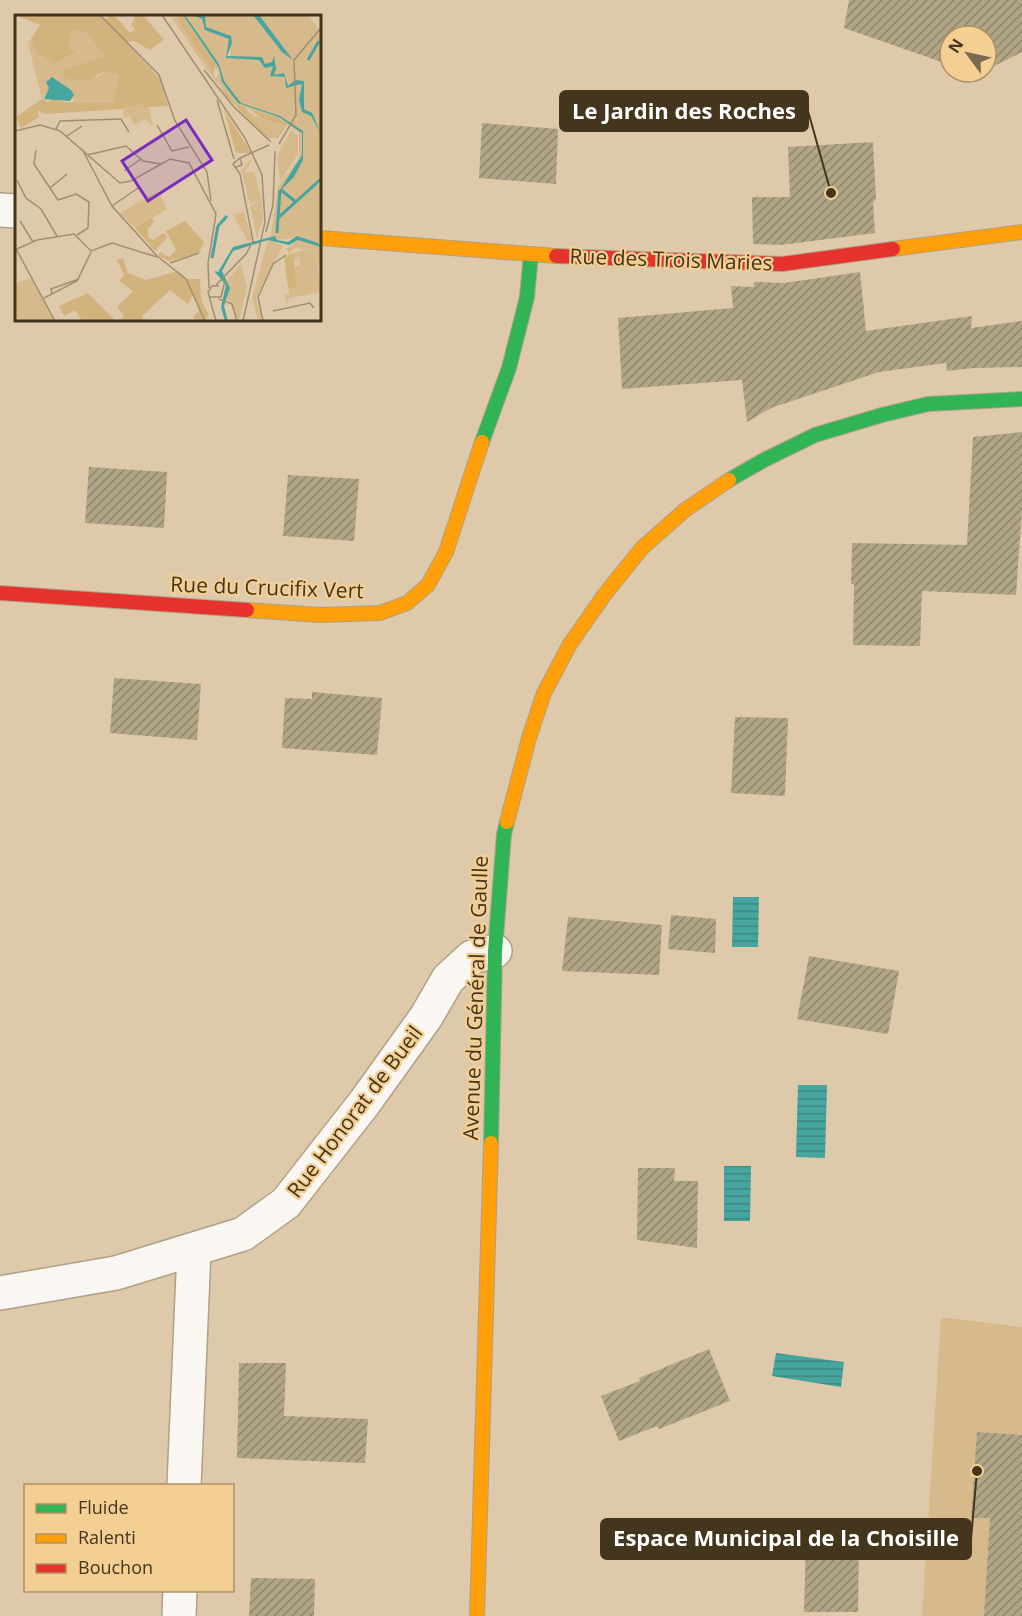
<svg xmlns="http://www.w3.org/2000/svg" width="1022" height="1616" font-family="'Open Sans',sans-serif">
  <style>
    .green { fill: #d6ba8c }
    .water { fill: url(#water-rules) }
    .building { fill: url(#building-hatch) }
    .lines { fill: none; stroke-linecap: round; stroke-linejoin: round }
    .street-casing { stroke: #afa086; stroke-width: 36 }
    .fast-casing { stroke: #afa086; stroke-width: 16 }
    .slow-casing { stroke: #afa086; stroke-width: 16 }
    .jam-casing { stroke: #afa086; stroke-width: 16 }
    .street { stroke: #faf7f2; stroke-width: 33 }
    .fast { stroke: #30b455; stroke-width: 14 }
    .slow { stroke: #ff9f0a; stroke-width: 14 }
    .jam { stroke: #e5322d; stroke-width: 14 }
    .labels { text-anchor: middle; stroke-width: 4.5; stroke-linejoin: round; paint-order: stroke }
    .street-label { font-size: 21px; fill: #44351d; stroke: #f4cf94 }
    .inset-river { fill: none; stroke: #46a59e; stroke-width: 3 }
    .inset-road { fill: none; stroke: #a08e72; stroke-width: 1.5 }
    .view { fill: #7b2cbf; fill-opacity: 0.15; stroke: #7b2cbf; stroke-width: 3 }
    .inset-edge { fill: none; stroke: #44351d; stroke-width: 3 }
    .leader { fill: none; stroke: #44351d; stroke-width: 2 }
    .callout-dot { fill: #44351d; stroke: #f4cf94; stroke-width: 2 }
    .callout { fill: #44351d; stroke: #44351d; stroke-width: 2 }
    .callout-label { font-size: 22px; text-anchor: middle; font-weight: bold; fill: #fff }
  </style>
  <defs>
    <pattern id="water-rules" width="6" height="5" patternUnits="userSpaceOnUse" patternTransform="scale(1.5)"><rect width="6" height="5" fill="#46a59e"/><path d="M0 2.5h6" fill="none" stroke="#3c8780"/></pattern>
    <pattern id="building-hatch" width="6" height="6" patternUnits="userSpaceOnUse" patternTransform="scale(1.5)"><rect width="6" height="6" fill="#b0a587"/><path d="M-1 1l2-2M0 6l6-6M5 7l2-2" fill="none" stroke="#91876e"/></pattern>
  </defs>
  <rect width="100%" height="100%" fill="#decaaa"/>
  <!-- green -->
  <path class="green" d="M941,1317L1022,1327V1616H922Z"/>
  <!-- water -->
  <path class="water" d="M733,897H759L758,947H732Z
    M798,1085H827L825,1158L796,1157Z
    M724,1166H751L750,1221H724Z
    M776,1353L844,1362L841,1387L772,1376Z"/>
  <!-- building -->
  <path class="building" d="M849,0H1022V52L986,70V36H950V65L844,28Z
    M482,123L558,129L556,184L479,178Z
    M873,142L876,199L873,202L875,233L781,245L753,244L752,197H790L788,147Z
    M860,272L866,331L972,316L971,328L1022,321V367L974,368L947,371L946,363L879,372L771,408L747,422L742,380L622,389L618,318L733,308L731,286L754,287V282L784,283Z
    M1022,432V509L1016,595L922,591L920,646L853,645L854,584H851L852,543L967,545L973,437Z
    M89,467L167,472L164,528L85,523Z
    M288,475L359,479L354,541L283,536Z
    M114,678L201,684L197,740L110,733Z
    M312,692L382,698L377,755L282,748L285,698L312,699Z
    M735,717L788,718L785,796L731,793Z
    M671,915L716,919L715,953L668,949Z
    M568,917L662,925L659,975L562,971Z
    M809,956L899,971L888,1034L797,1019Z
    M638,1168H675L674,1181H698L697,1248L637,1240Z
    M709,1349L730,1401L659,1429L657,1426L619,1441L601,1396L640,1381L639,1378Z
    M239,1363H286L284,1416L368,1419L365,1463L237,1458Z
    M977,1432L1022,1435V1616H984L990,1518H971Z
    M806,1538L859,1539L858,1612H804Z
    M251,1578L315,1579L314,1616H249Z"/>
  <g class="lines">
    <defs>
      <path id="street" d="M0,210L16,211
        M0,1293L116,1273L243,1234L286,1203L365,1102L426,1017L448,979L472,957L495,951
        M184,1486L194,1250
        M179,1616L180,1590"/>
      <path id="fast" d="M482,442L509,368L527,297L531,254
        M729,480L764,460L815,435L882,415L928,404L1022,399
        M491,1143L495,951L504,834L507,822"/>
      <path id="slow" d="M320,238L556,256
        M893,249L1022,232
        M247,610L320,615L380,613L407,603L428,585L446,552L482,442
        M507,822L529,738L544,693L570,644L605,594L642,548L685,510L729,480
        M477,1616L491,1143"/>
      <path id="jam" d="M556,256L782,264L893,249
        M0,593L247,610"/>
    </defs>
    <!-- street casing -->
    <use href="#street" class="street-casing"/>
    <!-- fast casing -->
    <use href="#fast" class="fast-casing"/>
    <!-- slow casing -->
    <use href="#slow" class="slow-casing"/>
    <!-- jam casing -->
    <use href="#jam" class="jam-casing"/>
    <!-- street -->
    <use href="#street" class="street"/>
    <!-- fast -->
    <use href="#fast" class="fast"/>
    <!-- slow -->
    <use href="#slow" class="slow"/>
    <!-- jam -->
    <use href="#jam" class="jam"/>
  </g>
  <g class="labels">
    <!-- street labels -->
    <g class="street-label">
      <text transform="translate(671 260) rotate(2)" y="7">Rue des Trois Maries</text>
      <text transform="translate(267 588) rotate(2)" y="7">Rue du Crucifix Vert</text>
      <text transform="translate(476 998) rotate(-88)" y="7">Avenue du Général de Gaulle</text>
      <text transform="translate(355 1112) rotate(-53)" y="7">Rue Honorat de Bueil</text>
    </g>
  </g>
  <!-- overview -->
  <g transform="translate(15 15)">
    <rect width="306" height="306" fill="#decaaa"/>
    <path d="M155,0L164,5L198,55L194,58ZM181,0H238L261,26L239,44L215,42L216,21L191,12L188,0ZM57,14L72,17L89,41L48,55L83,62L90,56L103,59L100,88L59,87L56,75L46,71L41,63L33,64L34,74L27,84L13,28L16,24L22,35L40,47L61,37L54,33ZM238,142L230,158L239,157L247,184L248,203L242,224L235,191L246,185L235,189L226,155ZM143,176L152,194L120,213L105,198ZM229,196L237,225L233,226L218,200ZM253,225L268,230L241,282L247,306H243L237,283ZM284,225L291,227V235L306,236L303,255L306,277L274,283L272,289L270,280L274,279V273L282,271L280,252L285,250L284,242L279,247L278,238L289,235L281,232L273,239L272,233ZM226,248L232,272L224,306L213,284L212,266ZM17,263L39,306H0V268Z" fill="#d6ba8c"/>
    <path d="M0,0H85L89,4L99,0L115,18L120,14L116,10L121,0L129,1L149,25L135,35L119,26L111,27L145,64L153,91L31,99L23,96L24,102L6,113L1,102L28,83L32,87L38,83L50,87L99,88L103,60L90,56L73,65L49,64L48,55L89,41L72,17L57,15L54,33L61,37L40,48L21,38L16,24L25,10ZM160,0H168L204,53L206,61L200,51L198,59L204,71L232,95L254,122L262,121L270,111L248,104L238,97L239,93L274,107L263,123H252L213,83L204,71L195,57L197,55ZM209,95L232,131L236,138H221ZM137,203L139,207L133,214V222L138,225L149,218L152,222L140,236L120,213ZM170,206L189,227L184,238L154,246L144,241L145,237L154,242L161,235L151,216ZM278,238L282,272L273,273L269,242ZM108,243L113,258L131,265L163,256L171,264H185L186,285L194,300L190,306H181L178,302L185,294L178,280L173,289L155,275L127,301L129,306H105L109,300L102,292L118,276L104,266L109,260L102,245ZM73,278L101,306H67L60,295L49,301L44,291Z" fill="#d2b27d"/>
    <path d="M230,96L248,104L271,111L262,121L254,122ZM276,115L283,120V139L265,167L262,141Z" fill="#d6ba8c"/>
    <path d="M167,0L190,1L191,12L216,20L217,28L212,40L220,43H239L251,25L227,0H294L306,17V236L291,234V224L284,222L255,226L263,172L284,143V118L262,103L221,90L200,64L204,59L202,52ZM124,89L134,93L138,111L130,104L119,110L115,101L108,104L109,93Z" fill="#d6ba8c"/>
    <path d="M168,0L172,3L204,49L209,66L226,88L265,101L288,116V145L279,162L263,178L287,140V118L264,102L223,88L207,67L204,53ZM178,0L190,1L191,12L216,21L217,28L212,41L247,42L250,49L257,47L259,41L261,54L259,60L269,58L273,71L280,65L289,66V94L297,98L306,118L296,101L287,97L284,85L287,69L271,73L270,62L255,61L258,51L250,53L244,45L211,43L214,24L190,15L187,4ZM238,0H244L278,45L267,37ZM37,62L56,75L59,80L55,86L29,84L34,73L31,67ZM260,221L262,225L273,227L282,221L303,228L306,232L283,225L274,230L253,225L218,236L207,256L215,273L209,291L213,306H210L206,292L211,270L199,256L203,257L218,232Z" fill="#46a59e"/>
    <path class="inset-river" d="M293,45L304,26M266,175L281,187M263,203L265,175M262,218L263,203L306,164M197,243L203,211L212,201"/>
    <path class="inset-road" d="M85,0L144,60L160,106L192,157L196,186M147,0L230,123L247,160L250,207L228,306M189,55L219,92L256,127M202,85L219,144M142,110L157,136L174,132M41,114L45,106L106,104L114,117M0,116L25,110L45,116L105,168L116,166L155,144L174,148L201,199L193,248L194,273M52,121L67,111M264,129L281,100L279,45L306,13M67,134L97,191L142,241L171,264L190,306M21,135L19,149L43,185L61,179L74,187L73,213L62,220M72,140L111,131L128,146L146,149M225,143L254,130M109,156L126,144M2,165L11,183L26,194L42,221M35,173L52,159M97,191L123,173M5,206L18,227M251,217L258,190L260,136M0,232L40,306M2,234L22,225L59,219L76,236L97,228L142,242M155,248L184,238M201,270L231,239L238,226L225,159L218,149L225,143L227,150L221,152M37,279L36,274L64,264M195,282H206L210,266M29,283L62,266L76,237M204,284L217,289L222,306M258,296L295,288L299,293M201,306L193,277L197,271H204M248,306L243,282L258,249L271,240"/>
    <path class="view" d="M171,105L197,145L133,186L107,146Z"/>
    <rect width="306" height="306" class="inset-edge"/>
  </g>
  <!-- callouts -->
  <path class="leader" d="M831 193L808 111M977 1471L971 1539"/>
  <g class="callout-dot">
    <circle cx="831" cy="193" r="6"/>
    <circle cx="977" cy="1471" r="6"/>
  </g>
  <g class="callout">
    <rect x="560" y="91" width="248" height="40" rx="6"/>
    <rect x="601" y="1519" width="370" height="40" rx="6"/>
  </g>
  <g class="callout-label">
    <text x="684" y="119">Le Jardin des Roches</text>
    <text x="786" y="1546">Espace Municipal de la Choisille</text>
  </g>
  <!-- legend -->
  <rect x="24" y="1484" width="210" height="108" fill="#f4cf94" stroke="#ae9164" stroke-width="1.5"/>
  <rect x="36" y="1504" width="30" height="9" fill="#30b455" stroke="#ae9164" stroke-width="1.5"/>
  <text x="78" y="1514" font-size="18" fill="#44351d">Fluide</text>
  <rect x="36" y="1534" width="30" height="9" fill="#ff9f0a" stroke="#ae9164" stroke-width="1.5"/>
  <text x="78" y="1544" font-size="18" fill="#44351d">Ralenti</text>
  <rect x="36" y="1564" width="30" height="9" fill="#e5322d" stroke="#ae9164" stroke-width="1.5"/>
  <text x="78" y="1574" font-size="18" fill="#44351d">Bouchon</text>
  <!-- north arrow -->
  <g transform="translate(968 54) rotate(303)"><circle r="28" fill="#f4cf94" stroke="#ae9164" stroke-width="1.5"/>
  <path d="M0-4.5L10 22L0 15L-10 22Z" fill="#7a694e"/>
  <text y="-9" font-size="16" font-weight="bold" text-anchor="middle" fill="#44351d">N</text>
  </g>
</svg>
